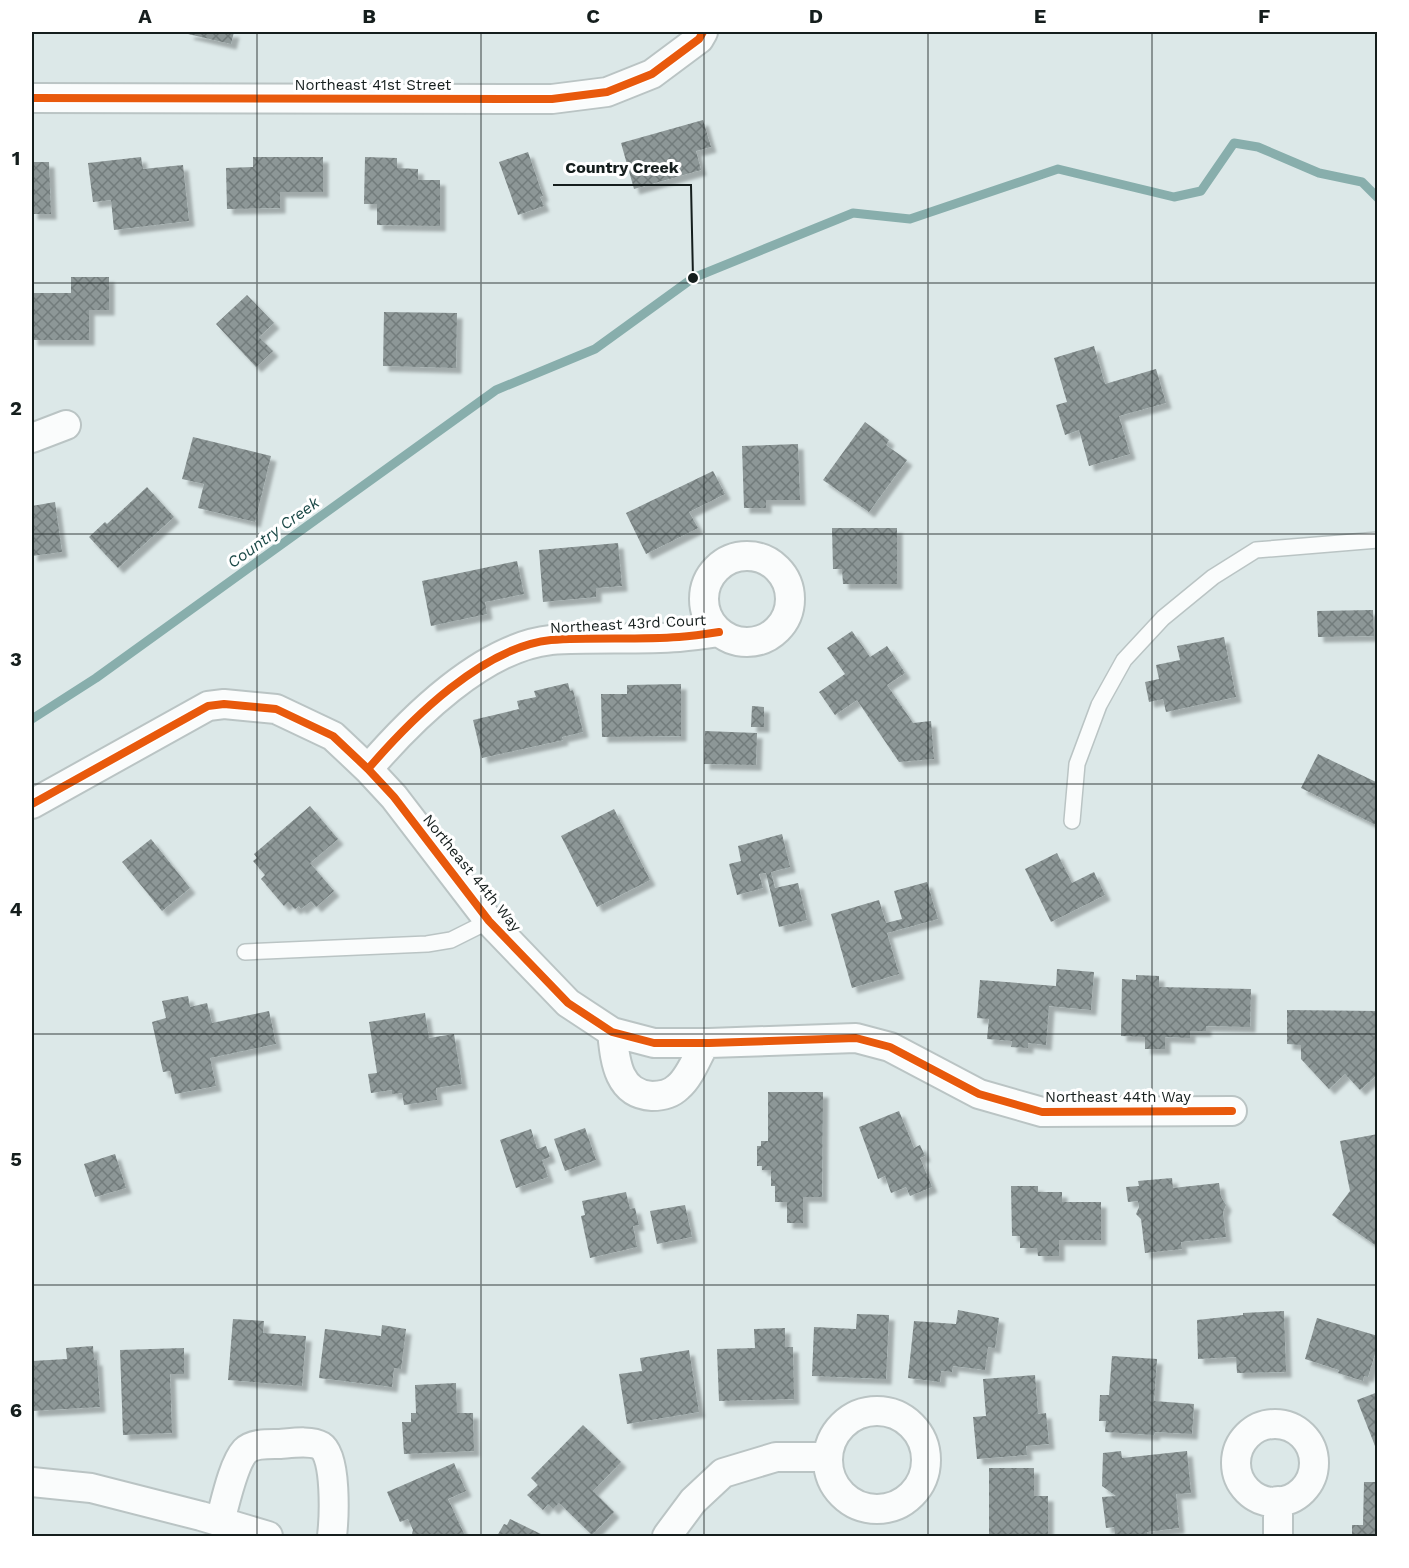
<svg xmlns="http://www.w3.org/2000/svg" width="1409" height="1568" font-family="'Work Sans',sans-serif">
  <style>
    .lines { fill: none; stroke-linecap: round; stroke-linejoin: round }
    .stream { stroke: #88aeac; stroke-width: 9 }
    .building { fill: url(#building-cross-hatch); filter: url(#shadow) }
    .service-casing { stroke: #bac4c4; stroke-width: 18 }
    .minor-casing { stroke: #bac4c4; stroke-width: 32 }
    .service { stroke: #fafcfc; stroke-width: 15 }
    .minor { stroke: #fafcfc; stroke-width: 28 }
    .cycleway-casing { stroke: #fff; stroke-width: 11 }
    .cycleway { stroke: #e8590c; stroke-width: 8 }
    .grid { fill: none; stroke: #151e1d; stroke-width: 1.5; stroke-opacity: 0.55 }
    .labels { text-anchor: middle; stroke-width: 6; stroke-linejoin: round; paint-order: stroke }
    .street-label { font-size: 15px; fill: #151e1d; stroke: #fff }
    .water-label { font-size: 16px; font-style: italic; fill: #1c4a48; stroke: #fff }
    .leader { fill: none; stroke: #151e1d; stroke-width: 2 }
    .callout-dot { fill: #151e1d; stroke: #fff; stroke-width: 2 }
    .callout-label { font-size: 16px; text-anchor: middle; font-weight: bold; fill: #151e1d; stroke: #fff; stroke-width: 6; stroke-linejoin: round; paint-order: stroke }
    .neatline { fill: none; stroke: #151e1d; stroke-width: 2 }
    .grid-label { font-size: 20px; text-anchor: middle; font-weight: bold; fill: #151e1d }
  </style>
  <defs>
    <pattern id="building-cross-hatch" width="8" height="8" patternUnits="userSpaceOnUse" patternTransform="scale(1.5)"><rect width="8" height="8" fill="#8d9797"/><path d="M0 0l8 8M0 8l8-8" fill="none" stroke="#727b7b"/></pattern>
    <filter id="shadow"><feDropShadow dx="5.5" dy="5.5" stdDeviation="1.5" flood-color="#0004"/></filter>
  </defs>
  <rect width="100%" height="100%" fill="#dce8e8"/>
  <g class="lines">
    <!-- stream -->
    <path class="stream" d="M32,719L96,678L496,390L595,349L693,278L853,213L910,219L1058,169L1174,197L1201,191L1234,143L1258,147L1319,173L1362,182L1378,198"/>
  </g>
  <!-- building -->
  <path class="building" d="M189,32H234L231,44L188,34Z
    M703,120L711,147L696,151L701,170L634,189L621,143Z
    M528,152L543,196L540,197L544,206L518,215L499,162Z
    M141,157L143,169L183,165L189,221L114,230L111,200L93,202L88,163Z
    M253,157H323V192H280V208L227,209L226,168L253,167Z
    M365,157L397,158V168L418,169V180H440V226L377,225V204H364Z
    M32,162H49L51,214H32Z
    M71,277H109V310H89V340H32V293H71Z
    M247,295L274,323L259,337L273,351L256,367L216,324Z
    M384,312L457,313L456,368L383,366Z
    M1094,346L1105,384L1156,369L1166,403L1119,416L1130,454L1089,466L1079,430L1065,435L1056,405L1067,402L1054,358Z
    M865,422L889,440L886,445L907,460L869,512L823,480Z
    M193,437L271,456L255,522L198,508L204,484L182,479Z
    M798,444L800,500H766V508H744L742,446Z
    M713,471L725,494L689,512L698,528L646,554L626,513Z
    M147,487L174,517L118,568L89,537L105,522L107,524Z
    M55,502L62,552L32,556V506Z
    M832,528H897V584H843L842,569H833Z
    M618,543L622,586L596,588V597L543,602L539,550Z
    M517,561L524,594L485,602L487,614L431,626L422,581Z
    M1373,610L1374,636L1318,637L1317,611Z
    M852,631L870,657L887,646L905,673L887,685L913,723L931,721L934,759L899,762L857,700L835,715L819,692L845,674L827,648Z
    M1224,637L1236,697L1166,712L1163,699L1149,702L1145,682L1159,679L1156,665L1180,660L1177,646Z
    M568,683L570,691L573,690L583,732L562,737L563,740L482,758L473,720L519,709L517,701L536,697L534,691Z
    M681,684V736L602,737L601,694H627V685Z
    M752,706L764,707V727H751Z
    M705,731L757,733L756,765L704,764Z
    M1318,754L1378,783V826L1301,788Z
    M310,806L338,839L310,863L334,891L316,907L311,901L301,909L299,906L295,909L288,902L284,906L261,879L265,875L253,861L257,858L254,854Z
    M614,809L650,880L597,907L561,836Z
    M782,834L790,867L771,872L775,888L798,883L807,920L779,927L766,873L759,874L763,888L737,895L729,864L741,861L738,846Z
    M151,839L190,888L162,911L122,862Z
    M1057,853L1072,883L1094,872L1105,895L1051,922L1025,869Z
    M927,882L938,919L887,933L899,974L852,988L831,914L879,900L886,923L902,919L894,891Z
    M1057,969L1094,972L1091,1010L1049,1006L1046,1045L1028,1043V1048L1011,1047L1012,1041L987,1039L989,1019L977,1018L980,980L1056,986Z
    M1136,975L1159,976V987L1251,989L1250,1027L1206,1026V1031H1190V1038L1165,1037V1049H1145V1037L1121,1036L1122,979L1136,980Z
    M188,996L190,1007L207,1003L212,1023L269,1011L276,1044L210,1058L216,1086L175,1094L170,1071L163,1072L152,1022L166,1018L162,1001Z
    M1287,1010L1378,1011V1074L1360,1090L1345,1074L1329,1089L1301,1059V1045L1287,1044Z
    M425,1013L429,1038L454,1034L462,1084L436,1088L437,1100L404,1105L402,1093L392,1094V1090L371,1093L368,1074L377,1073L369,1022Z
    M768,1092H823L822,1197H803V1223H787V1202H775V1186H771V1170H762V1166H757V1146H761V1141H768Z
    M899,1111L914,1148L920,1145L925,1156L920,1158L932,1187L910,1196L906,1187L891,1193L885,1176L878,1179L859,1127Z
    M585,1128L596,1160L565,1171L554,1139Z
    M531,1129L537,1149L546,1146L550,1157L542,1160L548,1177L516,1188L500,1140Z
    M1378,1134V1247L1332,1215L1350,1191L1340,1141Z
    M115,1154L126,1188L95,1197L84,1164Z
    M1172,1178L1173,1188L1219,1183L1221,1197L1226,1205L1223,1212L1226,1237L1181,1242L1182,1249L1145,1253L1141,1219L1136,1214L1139,1207L1138,1201L1128,1202L1126,1187L1139,1186L1138,1181Z
    M1011,1186H1038V1192H1062V1202H1101V1240H1059V1256H1038L1037,1248H1020V1236H1012Z
    M626,1192L630,1209L635,1208L639,1225L633,1226L637,1247L590,1258L581,1216L585,1215L582,1201Z
    M685,1205L692,1237L657,1244L650,1211Z
    M958,1310L999,1318L995,1348L988,1347L985,1370L953,1366L952,1372L941,1371L940,1382L908,1378L914,1321L956,1324Z
    M1284,1311L1286,1372L1237,1373L1236,1357L1198,1359L1197,1320L1243,1315V1313Z
    M857,1314L889,1315L886,1379L812,1376L814,1327L856,1329Z
    M1317,1318L1378,1336V1344L1368,1377L1364,1376L1363,1381L1338,1373L1339,1370L1305,1359Z
    M233,1319L264,1321L263,1333L306,1336L302,1386L228,1380Z
    M382,1325L406,1329L401,1369L394,1368L392,1387L319,1378L325,1329L381,1336Z
    M785,1328V1347H793L794,1399L719,1401L717,1349L755,1348L754,1329Z
    M93,1346L94,1360H97L100,1407L32,1411V1361L67,1359L66,1348Z
    M184,1348V1374H170L172,1433L123,1435L120,1350Z
    M689,1350L699,1412L627,1424L619,1374L642,1371L640,1358Z
    M1112,1356L1157,1359L1154,1401L1194,1404L1192,1434L1155,1432L1154,1435L1105,1432L1106,1421H1099L1100,1395H1109Z
    M1035,1375L1038,1414L1046,1413L1049,1444L1026,1446L1027,1455L977,1459L973,1417L986,1416L983,1379Z
    M456,1383L457,1413H473L474,1451L404,1454L402,1422H411V1413H416L415,1385Z
    M1378,1392V1451H1377L1357,1400Z
    M583,1425L621,1462L593,1491L614,1512L592,1535L559,1503L553,1509L548,1504L543,1510L527,1495L538,1485L531,1478Z
    M1121,1451L1122,1458L1187,1451L1191,1493L1176,1494L1179,1528L1147,1532L1148,1535L1134,1536H1115L1114,1527L1106,1528L1102,1497L1116,1496L1102,1486L1103,1453Z
    M454,1463L466,1491L448,1499L465,1536H406L412,1534L413,1530L408,1519L400,1522L387,1492Z
    M989,1468H1034V1496H1048V1535L989,1536Z
    M1364,1482H1378V1536H1352V1525H1363Z
    M510,1519L545,1536H497L504,1524L507,1525Z"/>
  <g class="lines">
    <defs>
      <path id="service" d="M1072,821L1077,764L1099,705L1124,660L1163,618L1213,577L1256,550L1378,540
        M245,952L427,944L451,940L489,921"/>
      <path id="minor" d="M32,98L552,99L607,92L652,74L699,39L703,32
        M32,438L66,425
        M704 599a43 43 0 1 1 86 0a43 43 0 1 1-86 0Z
        M368,769C411,719 483,647 551,640C593,637 636,640 679,637C692,636 706,634 719,632
        M32,804L208,706L224,704L276,709L333,736L368,769L394,797L489,921L568,1003L612,1032L654,1043H709L856,1038L890,1047L979,1094L1042,1112L1232,1111
        M612,1032C615,1059 617,1094 652,1096C661,1096 671,1094 678,1087C690,1077 697,1057 705,1043
        M828 1460a49 49 0 1 1 98 0a49 49 0 1 1-98 0Z
        M1236 1463a39 39 0 1 1 78 0a39 39 0 1 1-78 0Z
        M32,1482L91,1488L201,1516L268,1536
        M1278,1501V1536
        M220,1521C225,1504 233,1464 245,1451C253,1443 269,1444 280,1444C292,1443 311,1440 321,1446C337,1456 334,1519 332,1536
        M667,1536L693,1501L723,1473L776,1457H827"/>
    </defs>
    <!-- service casing -->
    <use href="#service" class="service-casing"/>
    <!-- minor casing -->
    <use href="#minor" class="minor-casing"/>
    <!-- service -->
    <use href="#service" class="service"/>
    <!-- minor -->
    <use href="#minor" class="minor"/>
    <defs>
      <path id="cycleway" d="M32,98L552,99L607,92L652,74L699,39L703,32
        M368,769C411,719 483,647 551,640C593,637 636,640 679,637C692,636 706,634 719,632
        M32,804L208,706L224,704L276,709L333,736L368,769L394,797L489,921L568,1003L612,1032L654,1043H709L856,1038L890,1047L979,1094L1042,1112L1232,1111"/>
    </defs>
    <!-- cycleway casing -->
    <use href="#cycleway" class="cycleway-casing"/>
    <!-- cycleway -->
    <use href="#cycleway" class="cycleway"/>
  </g>
  <!-- grid -->
  <path class="grid" d="M257,32V1536M481,32V1536M704,32V1536M928,32V1536M1152,32V1536M32,283H1378M32,534H1378M32,784H1378M32,1034H1378M32,1285H1378"/>
  <g class="labels">
    <!-- street labels -->
    <g class="street-label">
      <text x="373" y="90">Northeast 41st Street</text>
      <text transform="translate(628 624) rotate(-3)" y="5">Northeast 43rd Court</text>
      <text transform="translate(472 873) rotate(51)" y="5">Northeast 44th Way</text>
      <text x="1118" y="1102">Northeast 44th Way</text>
    </g>
    <!-- water labels -->
    <g class="water-label">
      <text transform="translate(273 532) rotate(-36)" y="6">Country Creek</text>
    </g>
  </g>
  <!-- callouts -->
  <path class="leader" d="M693 278L691 185H553"/>
  <circle class="callout-dot" cx="693" cy="278" r="6"/>
  <g class="callout-label">
    <text x="622" y="173">Country Creek</text>
  </g>
  <!-- border -->
  <rect width="1409" height="1568" fill="none" stroke="#ffffff" stroke-width="66"/>
  <rect x="33" y="33" width="1343" height="1502" class="neatline"/>
  <g class="grid-label">
    <text x="145" y="23">A</text>
    <text x="369" y="23">B</text>
    <text x="593" y="23">C</text>
    <text x="816" y="23">D</text>
    <text x="1040" y="23">E</text>
    <text x="1264" y="23">F</text>
    <text x="16" y="165">1</text>
    <text x="16" y="415">2</text>
    <text x="16" y="666">3</text>
    <text x="16" y="916">4</text>
    <text x="16" y="1166">5</text>
    <text x="16" y="1417">6</text>
  </g>
</svg>
